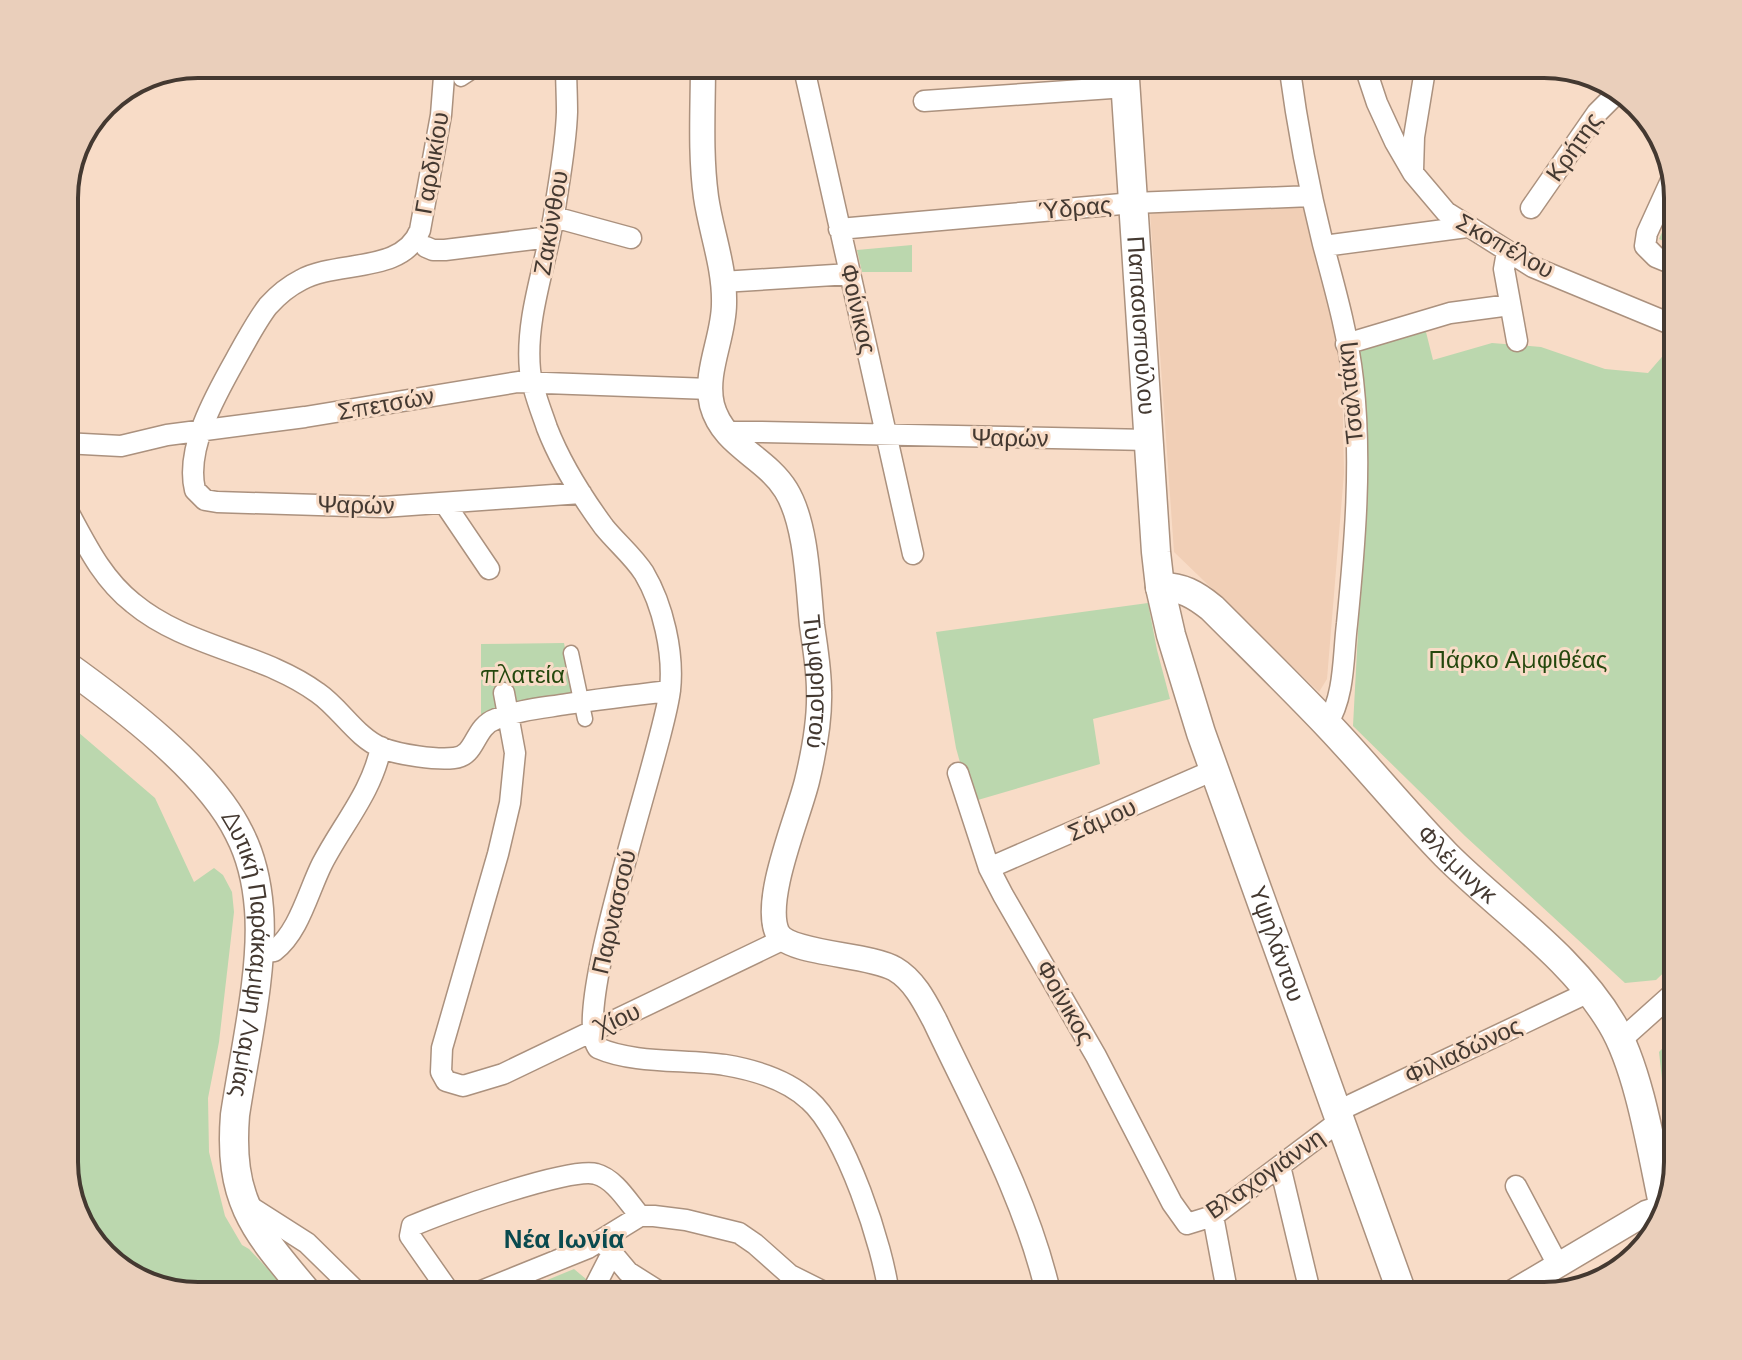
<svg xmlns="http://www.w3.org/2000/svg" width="1742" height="1360" font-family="Montserrat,sans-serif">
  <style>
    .built { fill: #f1cfb6 }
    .green { fill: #bbd7ae }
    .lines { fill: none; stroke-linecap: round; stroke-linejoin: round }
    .pedestrian-casing { stroke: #ab917e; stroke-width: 17 }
    .minor-casing { stroke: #ab917e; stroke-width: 23 }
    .tertiary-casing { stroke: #ab917e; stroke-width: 27 }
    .secondary-casing { stroke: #ab917e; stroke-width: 31 }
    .pedestrian { stroke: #fff; stroke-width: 14 }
    .minor { stroke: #fff; stroke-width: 20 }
    .tertiary { stroke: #fff; stroke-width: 24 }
    .secondary { stroke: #fff; stroke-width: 28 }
    .labels { text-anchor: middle; stroke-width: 6; stroke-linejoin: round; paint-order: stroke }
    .street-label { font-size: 24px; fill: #443931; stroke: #f8dcc7 }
    .park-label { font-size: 24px; fill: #24470d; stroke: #f8dcc7 }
    .neighbourhood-label { font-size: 26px; font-weight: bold; fill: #094a4f; stroke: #f8dcc7 }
    .rim { fill: none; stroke: #443931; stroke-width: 4 }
  </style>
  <rect width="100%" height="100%" fill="#f8dcc7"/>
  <!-- built -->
  <path class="built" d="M1302,204L1325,286L1342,371L1344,473L1327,679L1319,692L1174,552L1150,212Z"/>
  <!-- green -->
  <path class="green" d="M1678,197V247L1659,239Z
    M912,245V272H862L857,250Z
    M1425,328L1433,360L1492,343L1541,347L1605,369L1648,373L1674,343L1678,348V959L1656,980L1625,983L1465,836L1353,726L1366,481L1353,350Z
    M1148,603L1157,650L1170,699L1093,719L1100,764L971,802L956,748L936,632Z
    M564,643L575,698L481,720V644Z
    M64,720L155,798L194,882L214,868L223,875L232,892L234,912L219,1042L208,1098L209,1152L225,1216L242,1245L249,1249L293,1296H198L116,1268L78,1221L64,1170Z
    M1678,1032V1105L1662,1079L1659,1052Z
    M574,1269L586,1279L576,1296H537L535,1285Z"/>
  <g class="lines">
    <defs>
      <path id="pedestrian" d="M461,79L484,64
        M571,653L585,719"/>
      <path id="minor" d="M445,64L441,115L420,230C403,274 337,260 301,280C289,286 277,296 268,306C258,319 250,334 242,348C221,386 184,445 195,490L205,500L217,502L383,507L581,493
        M566,64C566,80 567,96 567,112C566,146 559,181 554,215C546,265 525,318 530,370C532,389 541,410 547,428C561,464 582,497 604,527C617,543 633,556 644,573C663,605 674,653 670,690C663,750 570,1011 598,1048C634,1064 686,1059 725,1065C755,1070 786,1079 809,1100C845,1131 884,1248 889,1296
        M803,64L913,554
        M1289,64C1297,124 1308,184 1323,244C1335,289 1348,334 1353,380C1362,461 1355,544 1347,624C1343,656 1345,696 1327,724
        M1364,64L1377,103L1395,142L1413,173L1446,212L1533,267L1678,327
        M924,101L1126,87
        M1413,171L1414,137L1426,64
        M1673,176L1647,233L1645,246L1656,257L1678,266
        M1531,208L1597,113L1620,90
        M554,217L631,238
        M839,229L1133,203L1312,196
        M1324,246L1467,227
        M426,247L433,250H445L550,237
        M1507,252L1504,269L1517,341
        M722,282L850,274
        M1346,344L1450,313L1510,305
        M727,435L732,432H759L1149,440
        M64,443L121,446L167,435L305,417L518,382L710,389
        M64,504C84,540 100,577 133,603C187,648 262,652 318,693C340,708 357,738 382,748C400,755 436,760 454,758C477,756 473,727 496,719C518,710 543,708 567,704C601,699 635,695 670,691
        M445,504L489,569
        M504,693L515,753L510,803L498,854L442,1048L441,1072L446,1081L463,1086L503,1074L782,940
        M958,773L989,868L1003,895L1096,1056L1172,1203L1187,1224L1213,1216L1341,1120
        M989,868L1214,770
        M258,953L274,951C299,932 308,892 322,864C342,825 372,792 381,747
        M1621,1040L1678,989
        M1338,1111L1589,992
        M1280,1166L1311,1296
        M1516,1186L1558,1265
        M246,1204L307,1243L361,1296
        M1213,1216L1228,1296
        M602,1241L628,1272L666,1296
        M452,1296L410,1236L412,1226C441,1213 571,1166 596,1174C615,1179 628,1202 640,1216
        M469,1296L588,1248L640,1216H654L686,1220L739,1233L755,1244L790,1275L832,1296
        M590,1296L611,1255"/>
      <g id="tertiary">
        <path id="s1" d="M703,64C703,108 700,153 706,197C711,232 725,267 724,304C724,337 704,372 712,405C723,446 765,456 786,490C807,524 808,586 812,625C815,647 819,669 819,691C820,721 814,752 807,781C798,818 763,898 777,932C788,955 868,953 895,969C914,980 925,1002 935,1021C977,1110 1027,1199 1049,1296"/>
        <path d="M1506,1296L1646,1213L1662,1208"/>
      </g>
      <g id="secondary">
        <path id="s2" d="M1124,64L1156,552L1160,587L1171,635L1201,733L1403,1296"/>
        <path id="s3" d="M1160,587C1181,586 1196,595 1212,608C1251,647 1290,685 1328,725C1368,767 1405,813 1446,855C1501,910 1572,956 1612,1024C1639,1069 1652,1152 1663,1204"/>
        <path id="s4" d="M64,664C120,704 209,771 239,833C251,856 257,883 259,909C264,970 244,1054 235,1115C228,1204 257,1232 310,1296"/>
      </g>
    </defs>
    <!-- pedestrian casing -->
    <use href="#pedestrian" class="pedestrian-casing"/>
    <!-- minor casing -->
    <use href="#minor" class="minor-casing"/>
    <!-- tertiary casing -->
    <use href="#tertiary" class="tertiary-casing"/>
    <!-- secondary casing -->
    <use href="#secondary" class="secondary-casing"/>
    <!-- pedestrian -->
    <use href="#pedestrian" class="pedestrian"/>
    <!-- minor -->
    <use href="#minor" class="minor"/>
    <!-- tertiary -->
    <use href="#tertiary" class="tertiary"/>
    <!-- secondary -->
    <use href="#secondary" class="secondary"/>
  </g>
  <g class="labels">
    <!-- street labels -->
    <g class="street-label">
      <text transform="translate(1574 147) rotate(-55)" y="8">Κρήτης</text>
      <text transform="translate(432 163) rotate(-80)" y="8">Γαρδικίου</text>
      <text transform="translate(1075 208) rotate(-5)" y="8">Ύδρας</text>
      <text transform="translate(551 223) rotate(-80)" y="8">Ζακύνθου</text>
      <text transform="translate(1505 246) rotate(29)" y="8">Σκοπέλου</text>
      <text transform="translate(858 309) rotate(77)" y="8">Φοίνικος</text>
      <text dy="8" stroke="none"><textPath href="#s2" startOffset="262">Παπασιοπούλου</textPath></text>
      <text transform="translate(1350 393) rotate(-96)" y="8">Τσαλτάκη</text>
      <text transform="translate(386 404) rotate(-10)" y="8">Σπετσών</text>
      <text transform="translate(1010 438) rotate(1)" y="8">Ψαρών</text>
      <text transform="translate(356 505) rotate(1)" y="8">Ψαρών</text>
      <text dy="8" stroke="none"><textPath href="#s1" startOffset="654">Τυμφρηστού</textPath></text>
      <text transform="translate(1102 820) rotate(-24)" y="8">Σάμου</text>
      <text dy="8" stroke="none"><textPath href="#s3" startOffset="412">Φλέμινγκ</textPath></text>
      <text transform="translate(614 912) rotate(-77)" y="8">Παρνασσού</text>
      <text dy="8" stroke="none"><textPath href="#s2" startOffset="900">Υψηλάντου</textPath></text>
      <text dy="8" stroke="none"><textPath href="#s4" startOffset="368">Δυτική Παράκαμψη Λαμίας</textPath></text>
      <text transform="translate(1065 1002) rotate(60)" y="8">Φοίνικος</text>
      <text transform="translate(618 1019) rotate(-24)" y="8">Χίου</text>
      <text transform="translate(1463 1051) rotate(-25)" y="8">Φιλιαδώνος</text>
      <text transform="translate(1265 1174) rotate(-35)" y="8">Βλαχογιάννη</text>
    </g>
    <!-- park labels -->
    <g class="park-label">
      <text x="1518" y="668">Πάρκο Αμφιθέας</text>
      <text x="523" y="683">πλατεία</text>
    </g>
    <!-- neighbourhood labels -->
    <g class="neighbourhood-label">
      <text x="564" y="1248">Νέα Ιωνία</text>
    </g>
  </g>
  <!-- crop -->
  <path d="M0 0H1742V1360H0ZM198 78H1544A120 120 0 0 1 1664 198V1162A120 120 0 0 1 1544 1282H198A120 120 0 0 1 78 1162V198A120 120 0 0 1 198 78Z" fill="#eacfbb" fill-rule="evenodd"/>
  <path class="rim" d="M198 78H1544A120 120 0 0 1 1664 198V1162A120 120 0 0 1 1544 1282H198A120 120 0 0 1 78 1162V198A120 120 0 0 1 198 78Z"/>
</svg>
